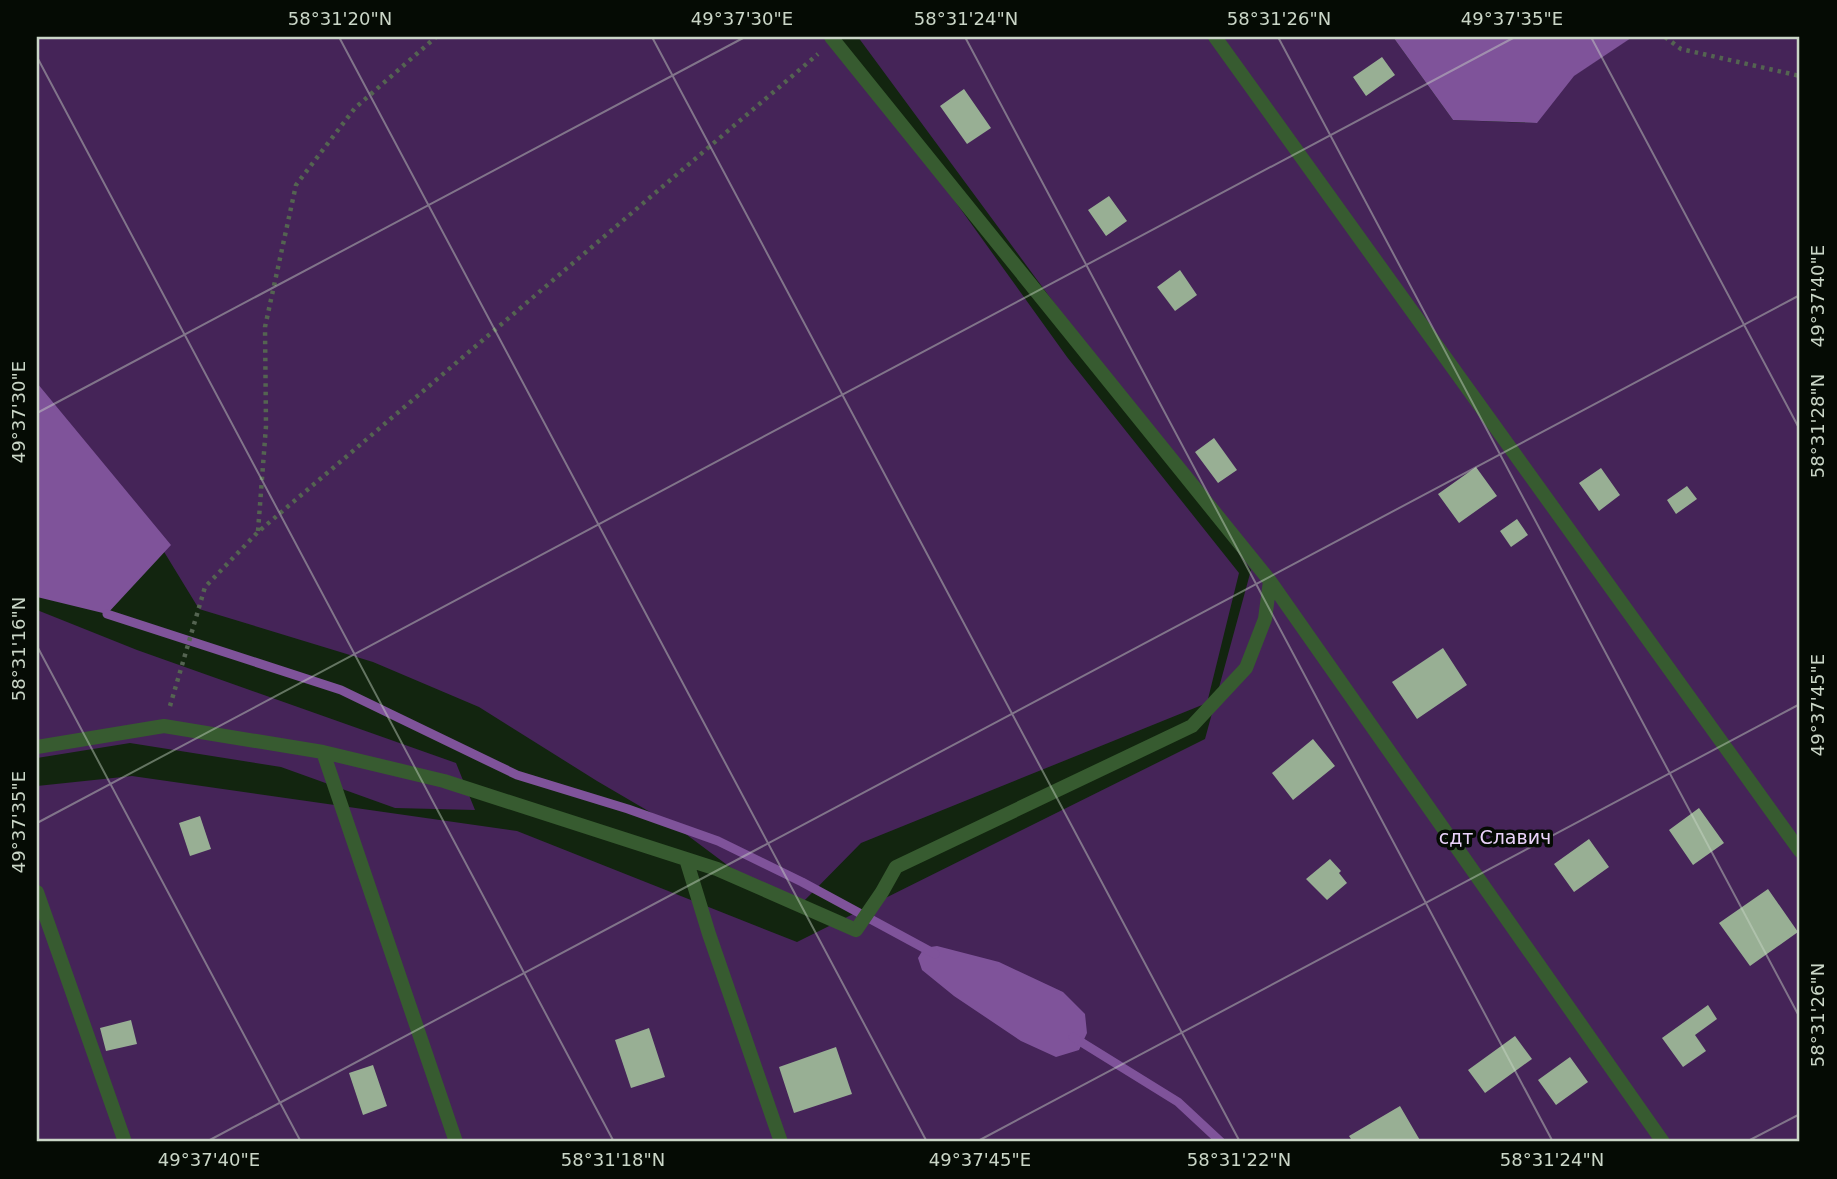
<svg xmlns="http://www.w3.org/2000/svg" width="1837" height="1179" font-family="'DejaVu Sans',sans-serif">
  <style>
    .green { fill: #452458 }
    .water { fill: #7f539a }
    .lines { fill: none; stroke-linecap: round; stroke-linejoin: round }
    .stream { stroke: #7f539a; stroke-width: 9 }
    .building { fill: #98af94 }
    .path { stroke: #546451; stroke-width: 4.5; stroke-dasharray: 3.5 5; stroke-linecap: butt }
    .service { stroke: #375b30; stroke-width: 14 }
    .ticks { fill: none; stroke: #cad6c7; stroke-width: 2; stroke-opacity: 0.45 }
    .labels { text-anchor: middle; stroke-width: 7; stroke-linejoin: round; paint-order: stroke }
    .park-label { font-size: 19px; fill: #ebd3fb; stroke: #050b04 }
    .neatline { fill: none; stroke: #cad6c7; stroke-width: 2.5 }
    .ticks-label { font-size: 18px; text-anchor: middle; fill: #cad6c7 }
  </style>
  <rect width="100%" height="100%" fill="#12250f"/>
  <!-- green -->
  <path class="green" d="M37,37H837L1067,357L1239,573L1207,703L861,843L803,902L758,888L679,829L597,781L479,707L373,662L199,609L155,537L37,464Z
    M858,37H1393L1453,120L1536,123L1573,76L1630,38L1629,37H1800V1142H37V786L132,776L517,831L797,942L1205,739L1251,570Z
    M37,610L137,650L456,763L475,810L395,808L281,767L130,743L37,758Z"/>
  <!-- water -->
  <path class="water" d="M1393,37H1628L1631,38L1574,76L1537,123L1453,120Z
    M37,383L171,545L107,614L37,597Z
    M937,946L999,962L1063,992L1085,1014L1087,1033L1079,1050L1056,1057L1021,1041L954,996L922,970L918,958L924,948Z"/>
  <g class="lines">
    <!-- stream -->
    <path class="stream" d="M107,614L341,690L517,775L628,809L718,841L802,882L935,954
      M1073,1037L1178,1102L1221,1142"/>
  </g>
  <!-- building -->
  <path class="building" d="M1382,57L1395,75L1366,96L1353,77Z
    M964,89L991,128L967,144L940,106Z
    M1109,196L1127,221L1106,236L1088,210Z
    M1180,270L1197,295L1175,311L1157,287Z
    M1214,438L1237,470L1218,483L1195,452Z
    M1476,467L1497,496L1459,523L1438,494Z
    M1601,468L1620,495L1599,511L1579,483Z
    M1687,486L1697,499L1676,514L1667,500Z
    M1517,519L1528,535L1511,547L1500,531Z
    M1443,648L1467,685L1417,719L1392,682Z
    M1313,739L1335,766L1293,800L1272,773Z
    M1699,808L1724,843L1693,865L1669,830Z
    M200,816L211,849L190,856L179,823Z
    M1589,839L1609,867L1574,892L1554,864Z
    M1330,859L1341,871L1339,873L1347,883L1327,900L1306,879Z
    M1768,889L1798,932L1750,966L1719,923Z
    M1708,1005L1717,1019L1695,1035L1706,1051L1683,1067L1662,1038Z
    M131,1020L137,1044L106,1051L100,1028Z
    M649,1028L665,1077L631,1088L615,1040Z
    M1515,1036L1532,1059L1485,1093L1468,1070Z
    M836,1047L852,1094L794,1113L779,1067Z
    M1570,1057L1588,1082L1556,1105L1538,1080Z
    M373,1065L387,1106L363,1115L349,1073Z
    M1400,1106L1421,1142H1353L1349,1136Z"/>
  <g class="lines">
    <!-- path -->
    <path class="path" d="M1665,37L1681,49L1800,76
      M258,531L266,426L265,327L296,185L355,108L436,37
      M170,706L205,587L258,532L818,54"/>
    <!-- service -->
    <path class="service" d="M831,37L1270,581L1663,1142
      M1215,37L1800,851
      M37,747L164,726L323,752L444,781L717,869L856,930L882,892L896,867L1192,726L1246,668L1265,619L1270,581
      M323,752L456,1142
      M686,859L709,934L781,1142
      M37,892L125,1142"/>
  </g>
  <!-- ticks -->
  <path class="ticks" d="M339,37L927,1142M652,37L1240,1142M965,37L1553,1142M1278,37L1800,1018M1591,37L1800,430M37,57L614,1142M37,413L745,37M37,646L301,1142M37,823L1515,37M206,1142L1800,295M976,1142L1800,704M1746,1142L1800,1114"/>
  <g class="labels">
    <!-- park labels -->
    <g class="park-label">
      <text x="1495" y="844">сдт Славич</text>
    </g>
  </g>
  <!-- border -->
  <rect width="1837" height="1179" fill="none" stroke="#050b04" stroke-width="77"/>
  <rect x="38" y="38" width="1760" height="1102" class="neatline"/>
  <g class="ticks-label">
    <text x="340" y="25">58°31'20"N</text>
    <text x="742" y="25">49°37'30"E</text>
    <text x="966" y="25">58°31'24"N</text>
    <text x="1279" y="25">58°31'26"N</text>
    <text x="1512" y="25">49°37'35"E</text>
    <text transform="translate(1818 296) rotate(-90)" y="6">49°37'40"E</text>
    <text transform="translate(19 412) rotate(-90)" y="6">49°37'30"E</text>
    <text transform="translate(1818 426) rotate(-90)" y="6">58°31'28"N</text>
    <text transform="translate(19 649) rotate(-90)" y="6">58°31'16"N</text>
    <text transform="translate(1818 705) rotate(-90)" y="6">49°37'45"E</text>
    <text transform="translate(19 822) rotate(-90)" y="6">49°37'35"E</text>
    <text transform="translate(1818 1015) rotate(-90)" y="6">58°31'26"N</text>
    <text x="209" y="1166">49°37'40"E</text>
    <text x="613" y="1166">58°31'18"N</text>
    <text x="980" y="1166">49°37'45"E</text>
    <text x="1239" y="1166">58°31'22"N</text>
    <text x="1552" y="1166">58°31'24"N</text>
  </g>
</svg>
